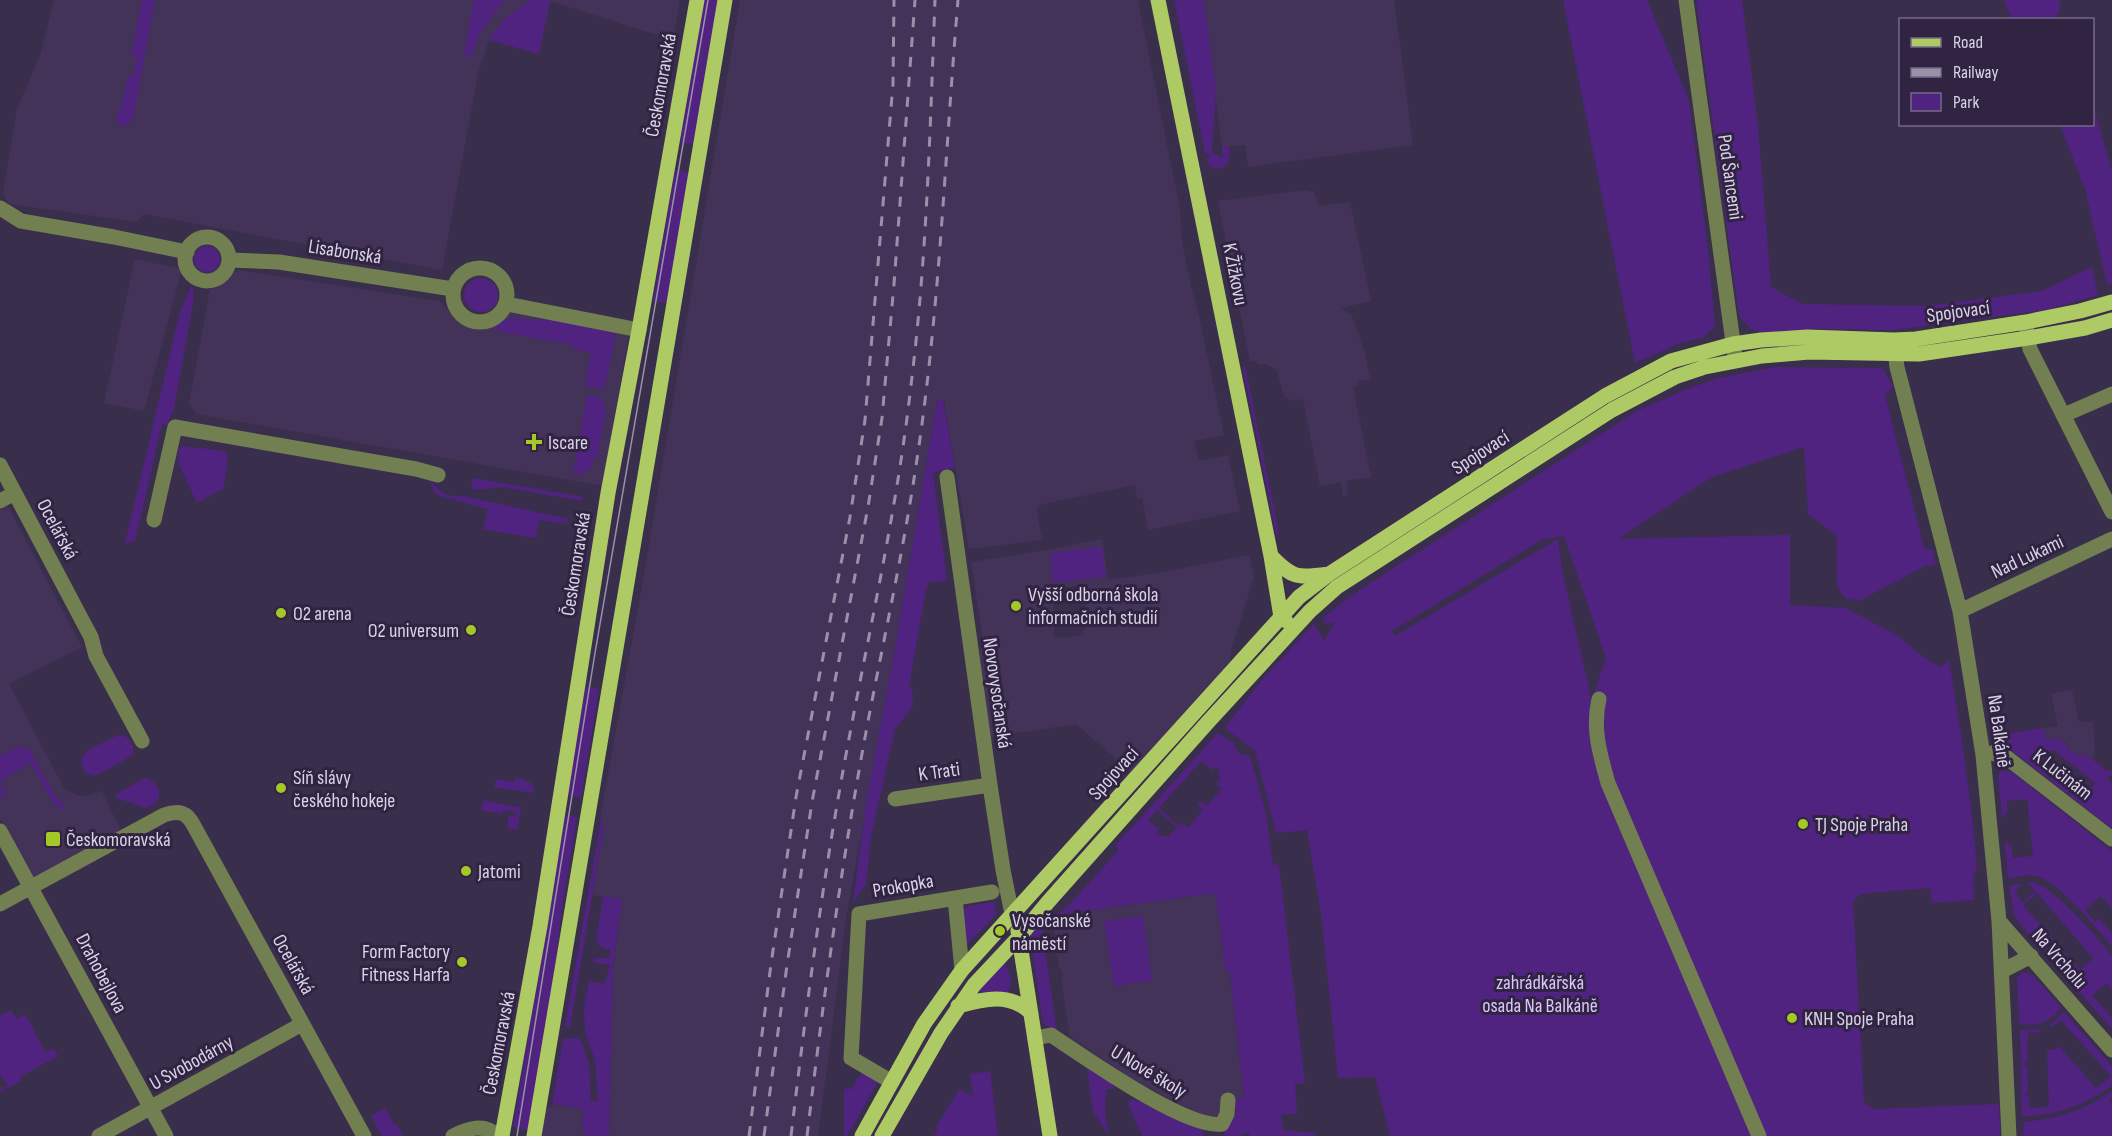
<svg xmlns="http://www.w3.org/2000/svg" width="2112" height="1136" font-family="'Sofia Sans Condensed',sans-serif">
  <style>
    .built { fill: #433359; fill-rule: evenodd }
    .green { fill: #512380; fill-rule: evenodd }
    .lines { fill: none; stroke-linecap: round; stroke-linejoin: round }
    .minor { stroke: #728051; stroke-width: 15 }
    .major { stroke: #aeca65; stroke-width: 15 }
    .tram { stroke: #9a91a9; stroke-width: 1.5 }
    .rail { stroke: #9a91a9; stroke-width: 3; stroke-dasharray: 10 10; stroke-linecap: butt }
    .poi-dot { fill: #a4c825; stroke: #302442; stroke-width: 2 }
    .labels { text-anchor: middle; stroke-width: 6; stroke-linejoin: round; paint-order: stroke }
    .street-label { font-size: 20px; fill: #dad3e7; stroke: #302442 }
    .poi-label { font-size: 20px; fill: #dad3e7; stroke: #302442; text-anchor: start }
    .park-label { font-size: 20px; fill: #dbc7fb; stroke: #302442 }
  </style>
  <rect width="100%" height="100%" fill="#3a2e4d"/>
  <!-- built -->
  <path class="built" d="M54,0H680L673,40L550,1L539,54L489,40L478,73L442,270L144,214L137,222L9,204L3,193L17,109L41,53Z
    M740,0H1138L1180,209L1182,242L1191,287L1199,316L1224,435L1194,441L1199,461L1228,455L1240,511L1148,530L1142,498H1137L1135,485L1039,505L1037,511L1042,540L969,549L944,400L937,401L895,649L846,918L818,1136H609L613,969L622,899L592,895L604,825L600,819L644,575Z
    M1204,0H1394L1413,145L1248,167L1245,145L1222,147Z
    M1305,190L1314,192L1319,206L1350,202L1371,301L1341,308L1352,316L1365,353L1370,379L1357,381L1358,385L1353,387L1371,477L1346,481L1348,495L1343,496L1341,482L1320,486L1303,399L1292,401L1286,398L1283,393L1277,370L1266,364H1258L1257,361L1250,362L1218,201Z
    M135,259L182,269L144,411L104,403Z
    M238,270L439,301L461,324L485,329L513,311L629,333L603,486L196,414L189,404L210,289Z
    M8,506L82,647L9,684L65,790L82,797L102,791L121,831L33,880L0,818V510Z
    M1102,539L1108,580L1163,572L1249,555L1254,577L1231,651L1230,662L1131,772L1076,724L991,737L979,650L984,648L971,562L1047,550ZM1082,585L1088,625L1079,636L1054,638V589Z
    M2072,690L2079,722L2093,721L2095,752L2092,759L2087,755L2083,756L2072,752L2065,742L2046,739L2043,728L2058,726L2051,694Z
    M1207,894L1216,895L1225,968L1230,972L1244,1099L1220,1116L1208,1117L1184,1107L1129,1077L1070,1037L1061,978L1063,976L1061,968H1059L1057,954H1059L1058,945L1056,944L1052,916Z
    M553,1104L584,1109L582,1124L585,1136H541L545,1108L551,1107Z"/>
  <!-- green -->
  <path class="green" d="M142,0H155L133,119L126,126L120,125L116,120L119,109H121L128,76H133L137,57L131,56Z
    M474,0H504L480,33L471,57L464,55Z
    M530,0H550L539,54L489,40L505,19Z
    M704,0H719L694,145L680,142Z
    M1174,0H1204L1216,91L1212,153L1223,158L1222,147H1229L1230,155L1227,165L1219,169L1209,167L1207,159H1209L1208,154L1205,153Z
    M1563,0H1647L1689,101L1709,259L1715,327L1704,337L1680,343L1635,363Z
    M1696,0H1742L1758,126L1771,287L1802,304L1926,306L2042,291L2092,267L2098,295L2046,310L1893,330L1817,329L1765,334L1751,329L1739,316Z
    M2004,0H2058L2061,5L2056,19H2011Z
    M2093,105L2112,171V285L2107,284L2085,189L2060,125L2092,124Z
    M675,170L690,172L668,303L653,301Z
    M194 259a13 13 0 1 1 26 0a13 13 0 1 1-26 0Z
    M464 295a17 17 0 1 1 34 0a17 17 0 1 1-34 0Z
    M192,284L194,297L174,409L167,425L162,424L135,541L125,543L180,312Z
    M509,318H522L534,321L546,318L609,331L616,335L604,389L585,386L591,353L573,349L574,345L501,332L494,329V326L499,322Z
    M1245,365L1279,533L1277,538L1243,369Z
    M1774,367L1883,368L1893,387L1885,395L1924,548L1933,551L1936,565L1925,566L1859,601L1845,598L1837,586V536L1808,514L1804,447L1712,477L1618,539L1790,535V605L1845,608L1895,634L1921,655L1939,667L1949,661C1961,730 1971,798 1977,867L1973,877L1974,900L1932,903L1930,888L1861,894L1853,901L1864,1103L1875,1109L1999,1104L2000,1136H1764L1642,844L1614,780L1600,738L1606,697L1594,693L1606,658L1564,536L1541,540L1392,631L1395,636L1558,539L1562,570L1593,707L1592,743L1753,1136H1390L1375,1077L1338,1078L1322,921L1307,830L1276,833L1255,751L1225,728L1262,680L1314,624L1324,641L1335,622L1326,624L1323,618L1352,595L1635,412L1684,390L1716,379Z
    M587,395L600,397L606,409L597,460L593,459L591,468L583,474L573,473Z
    M943,400L955,467L933,473L947,581L929,582L926,589L909,686L912,689L913,707L895,729L871,837L866,884L853,902L866,804L895,649L937,401Z
    M182,446L225,451L228,455L224,488L197,503L179,464L178,450Z
    M473,478L583,497L582,501L503,487L474,490L471,487Z
    M430,480C442,494 444,496 463,496L568,519L567,524L539,520L536,538L483,529L488,509L440,496L434,492Z
    M1102,547L1106,577L1053,583L1050,553Z
    M584,686L599,689L581,798L567,795Z
    M2043,728L2046,739L2059,738C2069,746 2072,757 2087,755L2107,771H2112V776H2108L2110,783L2112,782V829L1993,736ZM2052,749L2095,783L2084,797L2075,790L2074,794H2072L2071,792L2068,795L2067,793L2071,788L2054,773L2049,779L2047,778L2050,770L2041,763Z
    M1218,733L1233,742L1238,753L1250,756L1266,813L1273,864L1279,865L1305,1083L1295,1084L1297,1114H1281L1283,1130L1315,1133V1136H1250L1248,1132L1240,1136H1225L1224,1130L1236,1114L1234,1099L1244,1098L1230,972L1225,969L1216,895L1207,894L1057,915L1069,905L1119,850L1115,846ZM1201,761L1212,770L1216,767L1220,771L1217,775L1221,778L1216,784L1222,789L1206,806L1200,801L1197,805L1203,810L1188,828L1181,823L1178,826L1159,808ZM1157,810L1177,827L1168,837L1165,835L1162,837L1156,832L1159,829L1148,820Z
    M118,735L127,737L133,746V754L123,761L95,776L85,773L81,762L82,757L90,749Z
    M21,745L23,750L29,748L55,796L66,806L64,810L53,803L31,763L1,780L7,794L0,798L2,787L0,784V756Z
    M2002,770L2012,772L2112,851V908L2101,896L2085,910L2095,922L2099,918L2112,933V946C2095,927 2060,882 2036,876C2027,874 2017,877 2008,879L2005,842H2007L2010,847L2011,845L2013,858L2033,856L2027,799L2007,801L2008,813L2006,812L2005,817H2002L1998,775Z
    M145,778C159,780 168,802 146,808L116,798V794Z
    M515,778C525,780 535,781 534,793L494,787L496,779L513,782Z
    M483,800L521,808L517,830L507,828L509,815L515,816L516,812L503,810L502,814L481,810Z
    M565,815L577,817L562,908L555,968L528,1130L513,1127Z
    M601,820L604,825L570,1027L565,1026Z
    M2027,882C2051,880 2096,938 2112,955V990L2106,983L2092,995L2112,1018V1029L2020,924L2014,914L2009,886L2023,883L2015,891L2022,903L2035,891ZM2037,893L2093,958L2080,970L2023,905Z
    M603,896L622,899L613,969L609,1136H585L582,1124L584,1109L554,1104L552,1106L563,1039L576,1038L581,1040L589,1064L591,1101H598L595,1060L585,1032L584,1008L589,981L605,984L610,965L593,962L594,958H610V950L600,947L596,940Z
    M994,902L996,915L964,947L961,911L968,906Z
    M1143,916L1152,981L1114,986L1104,921Z
    M1041,921L1057,1033L1043,1023L1030,934Z
    M1004,961C1010,974 1014,982 1007,994L980,995L979,989Z
    M2023,972L2033,975L2061,1007C2052,1022 2036,1027 2019,1024L2017,977Z
    M11,1010L16,1019L25,1014L46,1053L54,1048L58,1056L20,1077L21,1081L0,1092V1086L2,1089L8,1086L0,1074V1015Z
    M2064,1012L2112,1066V1086C2081,1107 2061,1113 2024,1117L2022,1116L2020,1030L2041,1029L2040,1032L2028,1033L2027,1063L2025,1062L2023,1064L2027,1068L2028,1091L2025,1095L2027,1097L2029,1095V1108L2049,1107L2047,1050H2054L2059,1046L2096,1088L2111,1076L2061,1020L2052,1027L2050,1025Z
    M1087,1066L1112,1082L1114,1089H1106L1105,1112L1109,1135L1093,1112Z
    M990,1071L998,1136H934L938,1128L936,1127L959,1090L973,1096L970,1074Z
    M861,1074H870L879,1080L847,1136H844V1089H852L857,1078Z
    M2112,1091V1098L2109,1101L2112,1104V1136H2023L2024,1122C2060,1118 2082,1111 2112,1091Z
    M1133,1099L1201,1125L1204,1136H1143L1135,1122L1128,1102Z
    M385,1108L394,1124L396,1123L403,1136H382L371,1116Z"/>
  <g class="lines">
    <!-- minor -->
    <path class="minor" d="M1686,0L1735,357
      M0,208L21,221L114,237L187,252
      M185 259a22 22 0 1 1 44 0a22 22 0 1 1-44 0Z
      M229,260L279,262L453,289
      M453 295a27 27 0 1 1 54 0a27 27 0 1 1-54 0Z
      M507,304L639,330
      M2026,325L2030,349L2112,512
      M1894,343L1897,367L1960,611L1983,755L1999,921L2009,1136
      M2064,415L2112,394
      M0,465L91,637L96,656L142,741
      M947,477L990,785L1003,870L1012,914
      M0,501L15,493
      M154,520L175,427L416,469L438,475
      M1960,611L2112,539
      M1599,699C1592,729 1600,754 1608,783L1759,1136
      M1983,755L1992,753L2006,757L2112,839
      M895,799L990,785
      M0,831L166,1136
      M955,898L962,970
      M0,904L164,815C179,810 187,812 194,826L364,1136
      M1999,921L2112,1050
      M2002,971L2031,956
      M1035,1038L1051,1035C1083,1056 1187,1130 1222,1124L1227,1114L1228,1100
      M892,1082L851,1058L859,914L992,892
      M99,1136L302,1024
      M453,1136C468,1128 484,1123 498,1136"/>
    <!-- major -->
    <path class="major" d="M1158,0L1271,556L1281,617L1286,621
      M1271,556C1293,579 1298,578 1329,574
      M1018,931L1050,1136
      M958,1006C983,999 1010,992 1031,1013
      M502,1136L540,926L608,493L639,330L697,0
      M534,1136L725,0
      M862,1136L924,1024L962,970L1299,597L1329,574L1605,396L1671,361L1733,344L1761,340L1807,337L1894,340L1916,339L2026,322L2080,311L2112,302
      M882,1136L941,1033L974,985L1020,936L1048,902L1208,722L1310,611L1337,587L1612,410L1675,377L1705,367L1762,356L1809,352L1919,354L2028,338L2085,328L2112,320"/>
    <!-- tram -->
    <path class="tram" d="M517,1136L595,653L708,0"/>
    <!-- rail -->
    <path class="rail" d="M749,1136L771,964L796,797L850,517L865,420L893,84L894,0
      M764,1136L787,965L812,802L868,507L882,418L894,284L915,0
      M791,1136C806,1010 822,884 845,760C868,635 897,511 911,385C927,257 930,129 935,0
      M807,1136C822,1012 838,888 860,765C878,663 902,562 917,459C940,307 945,153 958,0"/>
  </g>
  <!-- markers -->
  <g class="poi-dot">
    <path d="M531 433h6v6h6v6h-6v6h-6v-6h-6v-6h6z"/>
    <circle cx="1016" cy="606" r="6"/>
    <circle cx="281" cy="613" r="6"/>
    <circle cx="471" cy="630" r="6"/>
    <circle cx="281" cy="788" r="6"/>
    <circle cx="1803" cy="824" r="6"/>
    <rect x="45" y="831" width="16" height="16" rx="3"/>
    <circle cx="466" cy="871" r="6"/>
    <circle cx="1000" cy="931" r="6"/>
    <circle cx="462" cy="962" r="6"/>
    <circle cx="1792" cy="1018" r="6"/>
  </g>
  <g class="labels">
    <!-- street labels -->
    <g class="street-label">
      <text transform="translate(660 85) rotate(-80)" y="7">Českomoravská</text>
      <text transform="translate(1731 177) rotate(82)" y="7">Pod Šancemi</text>
      <text transform="translate(345 251) rotate(9)" y="7">Lisabonská</text>
      <text transform="translate(1236 274) rotate(79)" y="7">K Žižkovu</text>
      <text transform="translate(1958 311) rotate(-8)" y="7">Spojovací</text>
      <text transform="translate(1480 452) rotate(-33)" y="7">Spojovací</text>
      <text transform="translate(58 529) rotate(62)" y="7">Ocelářská</text>
      <text transform="translate(2027 556) rotate(-25)" y="7">Nad Lukami</text>
      <text transform="translate(575 564) rotate(-81)" y="7">Českomoravská</text>
      <text transform="translate(998 693) rotate(82)" y="7">Novovysočanská</text>
      <text transform="translate(2000 731) rotate(82)" y="7">Na Balkáně</text>
      <text transform="translate(939 771) rotate(-8)" y="7">K Trati</text>
      <text transform="translate(1113 773) rotate(-48)" y="7">Spojovací</text>
      <text transform="translate(2063 774) rotate(38)" y="7">K Lučinám</text>
      <text transform="translate(903 885) rotate(-10)" y="7">Prokopka</text>
      <text transform="translate(2060 958) rotate(49)" y="7">Na Vrcholu</text>
      <text transform="translate(294 964) rotate(61)" y="7">Ocelářská</text>
      <text transform="translate(102 973) rotate(62)" y="7">Drahobejlova</text>
      <text transform="translate(498 1043) rotate(-79)" y="7">Českomoravská</text>
      <text transform="translate(191 1062) rotate(-29)" y="7">U Svobodárny</text>
      <text transform="translate(1149 1071) rotate(31)" y="7">U Nové školy</text>
    </g>
    <!-- poi labels -->
    <g class="poi-label">
      <text x="548" y="449">Iscare</text>
      <text x="1028" y="601">Vyšší odborná škola<tspan x="1028" dy="23">informačních studií</tspan></text>
      <text x="293" y="620">O2 arena</text>
      <text x="459" y="637" text-anchor="end">O2 universum</text>
      <text x="293" y="784">Síň slávy<tspan x="293" dy="23">českého hokeje</tspan></text>
      <text x="1815" y="831">TJ Spoje Praha</text>
      <text x="66" y="846">Českomoravská</text>
      <text x="478" y="878">Jatomi</text>
      <text x="1012" y="927">Vysočanské<tspan x="1012" dy="23">náměstí</tspan></text>
      <text x="450" y="958" text-anchor="end">Form Factory<tspan x="450" dy="23">Fitness Harfa</tspan></text>
      <text x="1804" y="1025">KNH Spoje Praha</text>
    </g>
    <!-- park labels -->
    <g class="park-label">
      <text x="1540" y="989">zahrádkářská<tspan x="1540" dy="23">osada Na Balkáně</tspan></text>
    </g>
  </g>
  <!-- legend -->
  <rect x="1899" y="18" width="195" height="108" fill="#302442" stroke="#746a84" stroke-width="1.5"/>
  <rect x="1911" y="38" width="30" height="9" fill="#aeca65" stroke="#746a84" stroke-width="1.5"/>
  <text x="1953" y="48" font-size="18" fill="#dad3e7">Road</text>
  <rect x="1911" y="68" width="30" height="9" fill="#9a91a9" stroke="#746a84" stroke-width="1.5"/>
  <text x="1953" y="78" font-size="18" fill="#dad3e7">Railway</text>
  <rect x="1911" y="93" width="30" height="18" fill="#512380" stroke="#746a84" stroke-width="1.5"/>
  <text x="1953" y="108" font-size="18" fill="#dad3e7">Park</text>
</svg>
